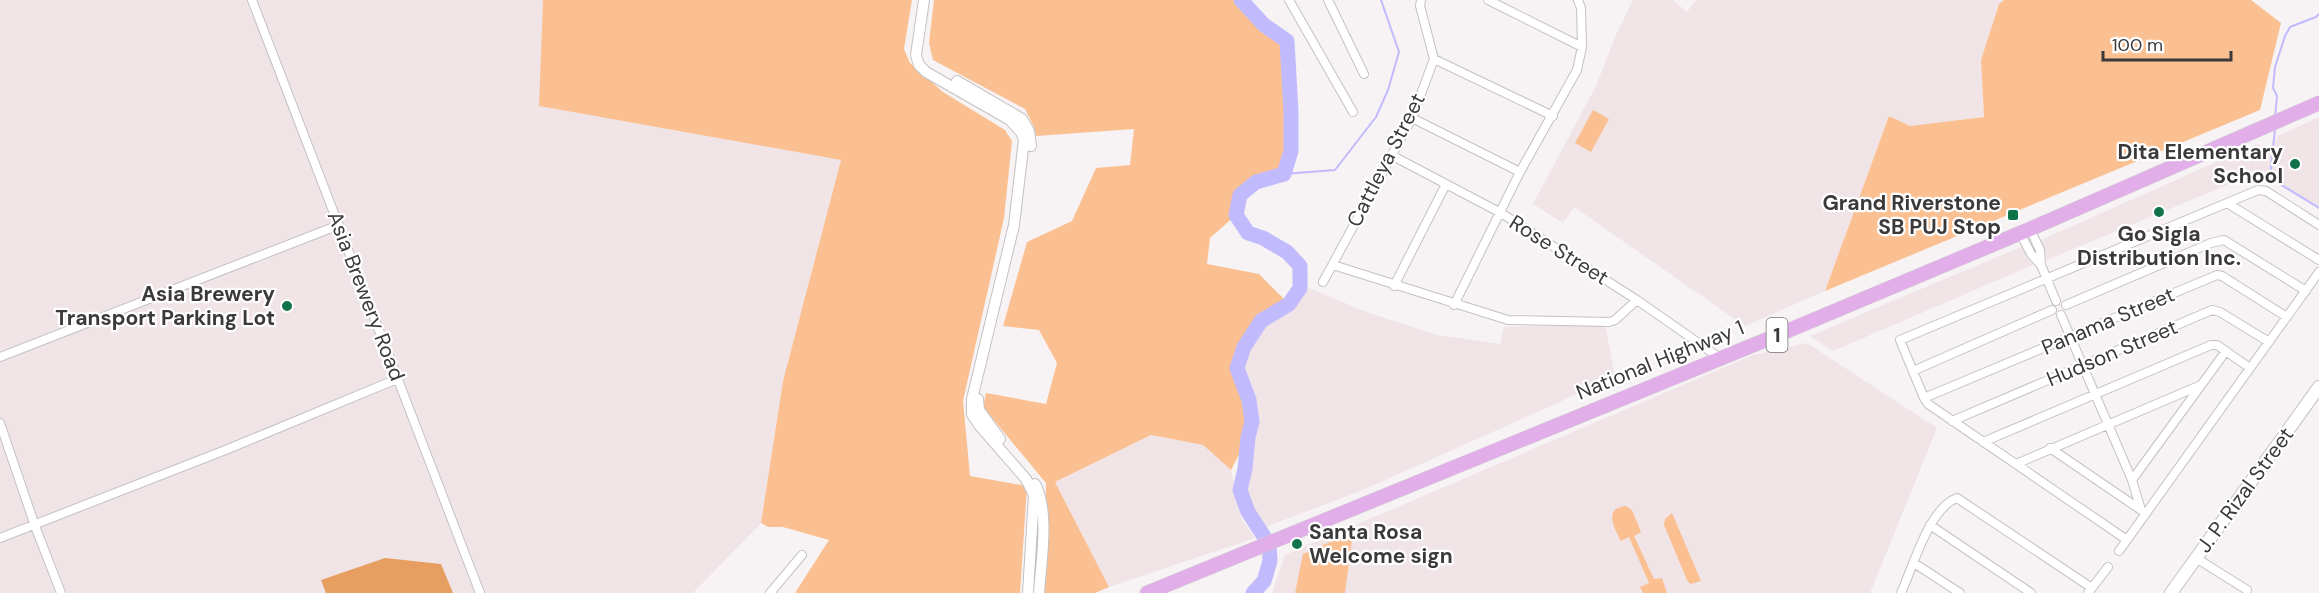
<svg xmlns="http://www.w3.org/2000/svg" width="2319" height="593" font-family="'DM Sans',sans-serif">
  <style>
    .built { fill: #f0e4e7 }
    .green { fill: #fbc091 }
    .forest { fill: #e79e61 }
    .lines { fill: none; stroke-linecap: round; stroke-linejoin: round }
    .stream { stroke: #c1bbfd; stroke-width: 2 }
    .river { stroke: #c1bbfd; stroke-width: 15 }
    .minor-casing { stroke: #c5c1c2; stroke-width: 10 }
    .tertiary-casing { stroke: #c5c1c2; stroke-width: 12 }
    .secondary-casing { stroke: #c5c1c2; stroke-width: 14 }
    .trunk-casing { stroke: #d0cfd0; stroke-width: 15 }
    .minor { stroke: #fff; stroke-width: 8 }
    .tertiary { stroke: #fff; stroke-width: 10 }
    .secondary { stroke: #fff; stroke-width: 12 }
    .trunk { stroke: #e2aeea; stroke-width: 14 }
    .poi-dot { fill: #117349; stroke: #fff; stroke-width: 2 }
    .labels { text-anchor: middle; stroke-width: 4.5; stroke-linejoin: round; paint-order: stroke }
    .shield { fill: #fff; stroke: #767475; stroke-width: 1.5 }
    .shield-label { font-size: 20px; font-weight: bold; fill: #3b393a }
    .poi-label { font-size: 21px; font-weight: bold; fill: #3b393a; stroke: #fff; text-anchor: end }
    .street-label { font-size: 21px; fill: #3b393a; stroke: #fff }
  </style>
  <rect width="100%" height="100%" fill="#f7f2f4"/>
  <!-- built -->
  <path class="built" d="M0,0H543L540,106L841,160L783,381L761,523L693,593H0Z
    M1633,0H1673L1687,12L1696,0H2004L1999,4L1981,60L1984,117L1910,126L1889,116L1825,291L1745,326L1574,207L1563,223L1533,204L1596,86L1616,35Z
    M2319,117V208L2270,178L2263,170L2047,260L2041,240L2257,144L2272,150L2278,136Z
    M2023,246L2033,265L1833,351L1810,336Z
    M1309,288L1369,313L1437,335L1500,344L1504,327L1605,323L1615,377L1363,490L1260,529L1248,512L1240,490L1245,469L1248,437L1252,422L1249,400L1237,368L1244,347L1261,321Z
    M1807,343L1937,428L1870,593H1272L1285,555L1753,355Z
    M1151,435L1203,445L1231,470L1241,518L1255,538L1109,587L1055,482Z"/>
  <!-- green -->
  <path class="green" d="M543,0H912L904,49L910,63L943,92L1005,130L1012,141L1004,218L963,401L970,476L1027,486L1020,593H795L829,540L783,527H768L761,523L783,381L841,160L539,106Z
    M934,0H1241L1264,25L1287,41L1291,112V151L1284,174L1256,182L1240,195L1236,215L1210,238L1207,264L1259,274L1289,304L1261,321L1244,347L1237,368L1249,400L1252,422L1248,437L1231,470L1203,445L1151,435L1055,482L1109,587L1095,593H1044L1046,483L983,407L986,393L1046,404L1057,363L1039,330L1003,326L1027,242L1072,221L1096,168L1130,165L1134,129L1036,136L1034,127L1025,109L933,60L929,43Z
    M2004,0H2251L2281,23L2260,110L1825,291L1889,116L1910,126L1984,117L1981,60L1999,4Z
    M1593,110L1609,119L1591,152L1575,143Z
    M1626,506L1632,510L1641,532L1634,536L1654,579L1662,578L1667,593H1643L1640,587L1649,583L1629,537L1621,541C1614,528 1603,508 1626,506Z
    M1672,513L1701,581L1690,584L1687,580L1664,525L1665,519Z
    M1353,532L1345,593H1295L1303,554Z"/>
  <!-- forest -->
  <path class="forest" d="M385,558L441,564L453,593H326L321,580Z"/>
  <g class="lines">
    <!-- stream -->
    <path class="stream" d="M2275,117L2277,96L2273,88L2275,67L2285,36L2290,27L2316,17L2319,14
      M2275,129L2270,178L2319,208
      M1284,174L1335,170L1376,117L1388,90L1399,52L1381,0"/>
    <!-- river -->
    <path class="river" d="M1241,0L1264,25L1287,41L1291,112V151L1284,174L1256,182L1240,195L1236,215L1248,233L1263,238L1287,252L1300,266V288L1289,304L1261,321L1244,347L1237,368L1249,400L1252,422L1248,437L1245,469L1240,490L1248,512L1269,544L1270,561L1264,581L1253,593"/>
    <defs>
      <path id="minor" d="M252,0L480,593
        M1289,0L1353,112
        M1328,0L1364,74
        M1488,0L1582,47
        M1434,59L1553,116
        M1412,118L1520,172
        M1391,155L1501,213L1637,300L1720,358
        M2227,203L2319,260
        M2030,229L2040,250L2041,265
        M2020,233L2031,254L2041,265L2056,301
        M1333,265L1508,320L1609,322L1615,320L1637,300
        M1323,282L1412,118L1434,59L1420,6L1421,0
        M1394,286L1446,184
        M1454,305L1520,172L1577,70L1582,47L1581,8L1578,0
        M2066,305L2211,243L2224,240L2306,291
        M2061,315L2132,480L2141,510
        M0,357L339,225
        M1913,371L2052,310
        M1924,398L2217,275L2222,276L2287,317
        M1952,421L2212,310L2220,312L2269,342
        M0,423L35,526L61,593
        M1983,442L2211,345H2217L2250,368
        M2050,448L2141,510
        M2016,464L2201,385
        M2132,480L2226,351
        M1930,525L2031,593
        M0,538L228,449L397,379
        M2127,540L1928,404L1924,398L1900,340L2258,190L2266,191L2319,225
        M2119,551L2319,272
        M2196,558L2247,590
        M1914,563L1960,593
        M770,593L802,555
        M1901,593C1913,567 1929,508 1957,498L2092,588
        M2088,593L2108,567"/>
      <path id="tertiary" d="M924,0L916,55L919,65L926,72L1010,120L1021,132L1024,140L1014,225L972,399V414L979,425L1026,479L1034,495L1028,593
        M957,81L1022,119L1029,131L1031,146
        M978,399L979,410L1000,439
        M1035,484C1050,511 1041,562 1039,593"/>
      <path id="secondary" d="M2171,593L2319,387"/>
      <path id="trunk" d="M1147,593L1773,337L2030,229L2319,103"/>
    </defs>
    <!-- minor casing -->
    <use href="#minor" class="minor-casing"/>
    <!-- tertiary casing -->
    <use href="#tertiary" class="tertiary-casing"/>
    <!-- secondary casing -->
    <use href="#secondary" class="secondary-casing"/>
    <!-- trunk casing -->
    <use href="#trunk" class="trunk-casing"/>
    <!-- minor -->
    <use href="#minor" class="minor"/>
    <!-- tertiary -->
    <use href="#tertiary" class="tertiary"/>
    <!-- secondary -->
    <use href="#secondary" class="secondary"/>
    <!-- trunk -->
    <use href="#trunk" class="trunk"/>
  </g>
  <!-- markers -->
  <g class="poi-dot">
    <circle cx="2295" cy="164" r="6"/>
    <circle cx="2159" cy="212" r="6"/>
    <rect x="2007" y="209" width="12" height="12" rx="3"/>
    <circle cx="287" cy="306" r="6"/>
    <circle cx="1297" cy="544" r="6"/>
  </g>
  <g class="labels">
    <!-- shield labels -->
    <rect class="shield" x="1766.5" y="318" width="21" height="34" rx="4.5"/>
    <g class="shield-label">
      <text x="1777" y="342">1</text>
    </g>
    <!-- poi labels -->
    <g class="poi-label">
      <text x="2283" y="159">Dita Elementary<tspan x="2283" dy="24">School</tspan></text>
      <text x="2001" y="210">Grand Riverstone<tspan x="2001" dy="24">SB PUJ Stop</tspan></text>
      <text x="2159" y="241" text-anchor="middle">Go Sigla<tspan x="2159" dy="24">Distribution Inc.</tspan></text>
      <text x="275" y="301">Asia Brewery<tspan x="275" dy="24">Transport Parking Lot</tspan></text>
      <text x="1309" y="539" text-anchor="start">Santa Rosa<tspan x="1309" dy="24">Welcome sign</tspan></text>
    </g>
    <!-- street labels -->
    <g class="street-label">
      <text transform="translate(1386 160) rotate(-63)" y="7">Cattleya Street</text>
      <text transform="translate(1559 250) rotate(32)" y="7">Rose Street</text>
      <text transform="translate(366 296) rotate(69)" y="7">Asia Brewery Road</text>
      <text transform="translate(2108 321) rotate(-23)" y="7">Panama Street</text>
      <text transform="translate(2112 353) rotate(-23)" y="7">Hudson Street</text>
      <text transform="translate(1660 360) rotate(-22)" y="7">National Highway 1</text>
      <text transform="translate(2245 490) rotate(-54)" y="7">J. P. Rizal Street</text>
    </g>
  </g>
  <!-- scale -->
  <path d="M2103 51v9h128v-9" fill="none" stroke="#3b393a" stroke-width="3"/>
  <text x="2112" y="51" font-size="18" fill="#3b393a" stroke="#ffffff" stroke-width="4.5" paint-order="stroke">100 m</text>
</svg>
